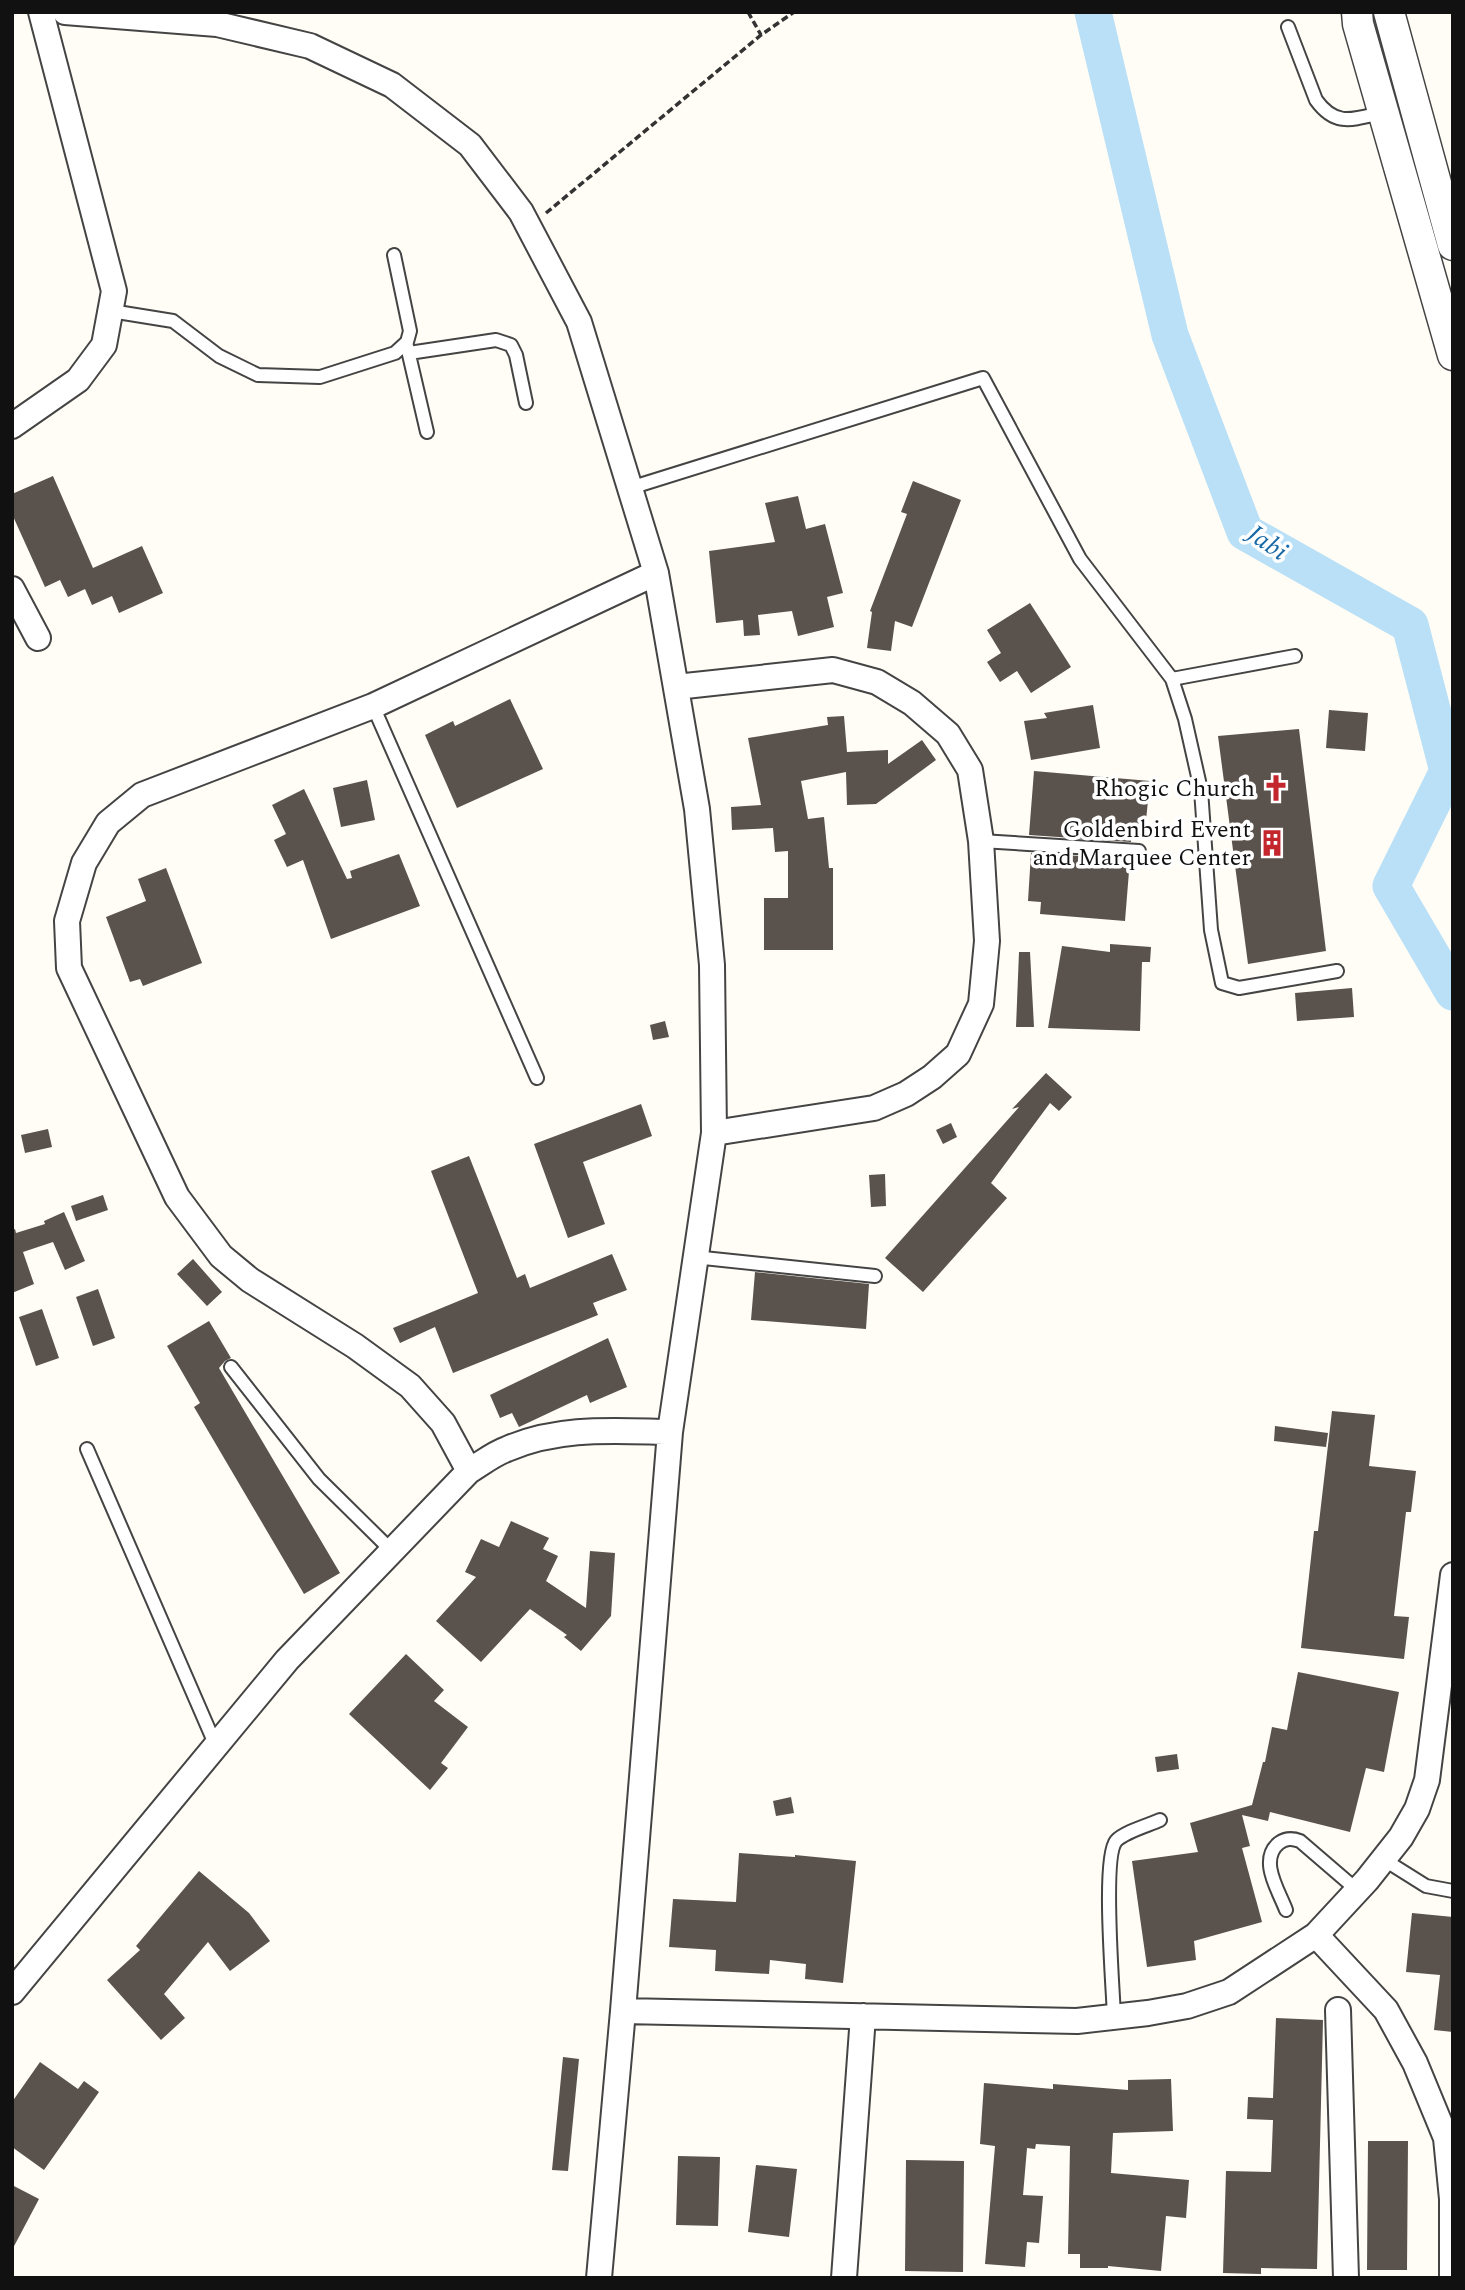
<svg xmlns="http://www.w3.org/2000/svg" width="1465" height="2290" font-family="Spectral,serif">
  <style>
    .lines { fill: none; stroke-linecap: round; stroke-linejoin: round }
    .river { stroke: #b9e0f7; stroke-width: 37 }
    .building { fill: #5a524d }
    .service-casing { stroke: #444; stroke-width: 16 }
    .minor-casing { stroke: #444; stroke-width: 28 }
    .tertiary-casing { stroke: #444; stroke-width: 33 }
    .path { stroke: #333; stroke-width: 3.5; stroke-dasharray: 7 3.5; stroke-linecap: butt }
    .service { stroke: #fff; stroke-width: 12 }
    .minor { stroke: #fff; stroke-width: 24 }
    .tertiary { stroke: #fff; stroke-width: 30 }
    .labels { text-anchor: middle; stroke-width: 7; stroke-linejoin: round; paint-order: stroke }
    .poi-label { font-size: 24px; fill: #111; stroke: #fff; text-anchor: end }
    .water-label { font-size: 26px; font-style: italic; fill: #1768a6; stroke: #fff }
  </style>
  <rect width="100%" height="100%" fill="#fffdf5"/>
  <g class="lines">
    <!-- river -->
    <path class="river" d="M1093,12L1170,335L1245,532L1410,625L1448,771L1391,886L1453,992"/>
  </g>
  <!-- building -->
  <path class="building" d="M53,476L93,568L142,546L163,593L119,613L112,596L92,605L85,589L68,597L60,580L45,587L12,514V494Z
    M913,481L961,500L912,627L895,621L891,651L867,648L872,612L870,611L907,514L901,512Z
    M798,496L806,529L825,524L843,593L827,597L834,627L798,636L792,611L758,615L760,635L744,636L743,620L716,623L709,551L775,542L765,503Z
    M1030,603L1071,667L1031,693L1017,671L1000,682L987,662L1001,653L987,630Z
    M510,699L543,769L457,808L425,735L453,721L455,726Z
    M1093,705L1100,748L1031,760L1024,721L1047,718L1044,713Z
    M1329,710L1368,713L1365,751L1326,748Z
    M844,716L847,752L888,750V764L922,740L936,760L876,804L847,805L846,772L801,781L808,819L824,817L829,868H833V950H764V898H788V851L775,852L773,828L732,830L731,807L761,805L748,738L828,725L827,717Z
    M1299,729L1326,951L1248,964L1218,736Z
    M1034,771L1150,781L1144,840L1131,839V842L1029,835Z
    M367,780L375,820L341,827L333,788Z
    M304,789L347,879L352,878L350,871L399,854L420,906L331,939L303,860L287,867L274,840L286,834L272,805Z
    M1031,853L1130,859L1125,921L1040,914L1041,902L1028,901Z
    M166,868L202,963L143,986L140,979L130,982L106,917L146,901L138,879Z
    M1110,944L1151,947L1150,962H1142L1140,1031L1048,1028L1062,946L1110,952Z
    M1019,952H1030L1034,1027H1016Z
    M1352,988L1354,1017L1297,1021L1295,993Z
    M665,1021L669,1037L653,1040L650,1025Z
    M1046,1073L1072,1097L1059,1111L1050,1103L991,1183L1007,1198L923,1292L885,1258L1019,1107L1012,1109Z
    M641,1104L652,1136L583,1162L605,1224L568,1238L534,1144Z
    M951,1123L957,1137L943,1144L936,1130Z
    M48,1129L52,1147L25,1153L21,1135Z
    M469,1156L517,1278L525,1274L530,1288L612,1254L627,1290L593,1303L598,1315L453,1373L435,1327L400,1343L393,1328L478,1293L431,1171Z
    M885,1174L886,1206L871,1207L869,1175Z
    M103,1195L108,1210L76,1221L71,1206Z
    M64,1212L85,1261L65,1270L53,1242L23,1252L34,1284L12,1293V1230L15,1229L16,1233L45,1224L44,1221Z
    M193,1259L222,1292L207,1306L177,1274Z
    M755,1272L869,1284L866,1329L751,1320Z
    M98,1289L115,1338L93,1346L76,1297Z
    M42,1309L59,1358L36,1366L19,1317Z
    M209,1321L231,1358L225,1361L219,1368L340,1573L304,1594L194,1407L200,1403L167,1346Z
    M608,1338L627,1387L590,1403L587,1395L519,1427L512,1413L500,1418L490,1395Z
    M1332,1411L1375,1415L1369,1466L1416,1471L1411,1512H1406L1394,1616L1409,1617L1404,1659L1301,1648L1314,1531H1318Z
    M1275,1426L1328,1433L1326,1447L1274,1441Z
    M511,1521L549,1538L543,1549L558,1556L546,1581L586,1608L590,1551L615,1553L611,1616L581,1651L564,1637L567,1635L530,1609L481,1662L436,1621L476,1577L465,1572L481,1539L499,1547Z
    M406,1654L444,1690L434,1701L468,1727L441,1763L448,1768L430,1790L349,1714Z
    M1298,1672L1399,1692L1384,1772L1366,1768L1350,1832L1270,1812L1268,1821L1242,1815L1250,1846L1242,1848L1262,1922L1194,1941L1196,1960L1147,1967L1132,1861L1198,1852L1190,1823L1252,1805L1263,1762H1265L1272,1727L1287,1730Z
    M1177,1754L1179,1769L1157,1772L1155,1757Z
    M791,1797L794,1813L776,1816L773,1801Z
    M739,1853L795,1857V1855L856,1861L843,1983L805,1979L806,1964L770,1960L769,1974L715,1971L716,1950L669,1947L673,1899L736,1902Z
    M199,1871L249,1913L270,1941L230,1971L208,1942L164,1994L185,2018L161,2040L107,1980L140,1950L136,1946Z
    M1412,1913L1453,1917V2032L1434,2030L1440,1975L1406,1972Z
    M1276,2018L1323,2020L1317,2269L1261,2268V2274L1223,2273L1226,2171L1271,2172L1273,2120L1247,2119L1248,2097L1273,2098Z
    M563,2057L579,2059L568,2171L552,2170Z
    M40,2062L78,2089L84,2081L99,2092L44,2170L12,2147V2102Z
    M1171,2079L1173,2131L1113,2133L1111,2173L1189,2180L1186,2218L1166,2216L1161,2271L1108,2266V2268H1080V2254H1068L1070,2146L1036,2144L1035,2149L1027,2148L1023,2195L1043,2196L1039,2243L1027,2242L1025,2267L985,2264L995,2146L980,2144L984,2083L1053,2089V2084L1128,2090V2080Z
    M1368,2141H1408L1407,2270H1367Z
    M678,2156L720,2157L718,2226L676,2225Z
    M906,2160L964,2161L963,2272L905,2271Z
    M756,2165L797,2169L789,2237L748,2232Z
    M12,2185L39,2199L12,2250Z"/>
  <g class="lines">
    <defs>
      <path id="service" d="M1288,27L1316,100C1336,128 1354,119 1383,112
        M111,311L173,321L219,356L258,375L320,377L395,353L407,342L410,331L394,255
        M407,346L427,432
        M409,353L496,340L511,345L516,355L526,403
        M630,488L983,378L1080,559L1172,679L1185,719L1201,790L1211,930L1222,983L1239,988L1337,971
        M1172,679L1295,656
        M373,706L537,1078
        M981,841L1139,851
        M694,1257L875,1276
        M231,1367L319,1479L392,1551
        M87,1449L216,1746
        M1383,1859L1426,1886L1453,1891
        M1286,1910C1279,1891 1258,1860 1279,1843C1286,1838 1292,1838 1300,1841L1357,1890
        M1114,2017C1113,1987 1102,1858 1116,1841C1124,1832 1149,1825 1160,1820"/>
      <path id="minor" d="M65,12L217,24L310,46L392,85L470,145L521,212L579,322L656,573L697,809L712,965L714,1133L670,1432L623,2011L599,2278
        M12,426L78,380L104,345L114,291L41,12
        M12,589L38,638
        M676,687L833,670L877,682L912,703L948,734L970,770L981,841L987,941L981,1004L958,1054L932,1077L906,1094L874,1108L714,1133
        M469,1471L443,1423L410,1386L355,1346L250,1280L221,1256L177,1197L69,968L67,921L84,863L108,823L142,795L373,706L656,573
        M1316,1935L1386,2010L1415,2063L1446,2138L1452,2199V2278
        M12,1992L287,1660L469,1471C481,1464 493,1454 507,1449C559,1426 615,1431 670,1432
        M1338,2010L1346,2278
        M623,2011L1077,2021L1148,2013L1187,2006L1229,1992L1316,1935L1367,1880L1401,1837L1417,1809L1427,1780L1453,1575
        M844,2278L863,2016"/>
      <path id="tertiary" d="M1357,12L1358,24L1453,355
        M1389,12L1453,245"/>
    </defs>
    <!-- service casing -->
    <use href="#service" class="service-casing"/>
    <!-- minor casing -->
    <use href="#minor" class="minor-casing"/>
    <!-- tertiary casing -->
    <use href="#tertiary" class="tertiary-casing"/>
    <!-- path -->
    <path class="path" d="M748,12L761,35
      M546,213L761,35L794,12"/>
    <!-- service -->
    <use href="#service" class="service"/>
    <!-- minor -->
    <use href="#minor" class="minor"/>
    <!-- tertiary -->
    <use href="#tertiary" class="tertiary"/>
  </g>
  <!-- icons -->
  <defs>
    <symbol id="church-bare" viewBox="-9 -9 18 18"><path d="M-1.2-6h2.4v3.5h3.3v2.4h-3.3V6h-2.4V-.1h-3.3v-2.4h3.3Z" fill="#c4262e" stroke="#fff" stroke-width="2.5" paint-order="stroke"/></symbol>
    <symbol id="building-bare" viewBox="-9 -9 18 18"><path d="M-4-6H4V6H1V3H-1V6H-4ZM-2.5-4.3h1.7v1.8h-1.7ZM.8-4.3h1.7v1.8H.8ZM-2.5-1h1.7V.8h-1.7ZM.8-1h1.7V.8H.8Z" fill="#c4262e" stroke="#fff" stroke-width="2.5" paint-order="stroke"/></symbol>
  </defs>
  <g fill-rule="evenodd">
    <use href="#church-bare" x="1257" y="769" width="38" height="38"/>
    <use href="#building-bare" x="1253" y="824" width="38" height="38"/>
  </g>
  <g class="labels">
    <!-- poi labels -->
    <g class="poi-label">
      <text x="1255" y="796">Rhogic Church</text>
      <text x="1251" y="837">Goldenbird Event<tspan x="1251" dy="28">and Marquee Center</tspan></text>
    </g>
    <!-- water labels -->
    <g class="water-label">
      <text transform="translate(1268 542) rotate(35)" y="9">Jabi</text>
    </g>
  </g>
  <!-- border -->
  <rect width="1465" height="2290" fill="none" stroke="#111111" stroke-width="28"/>
</svg>
